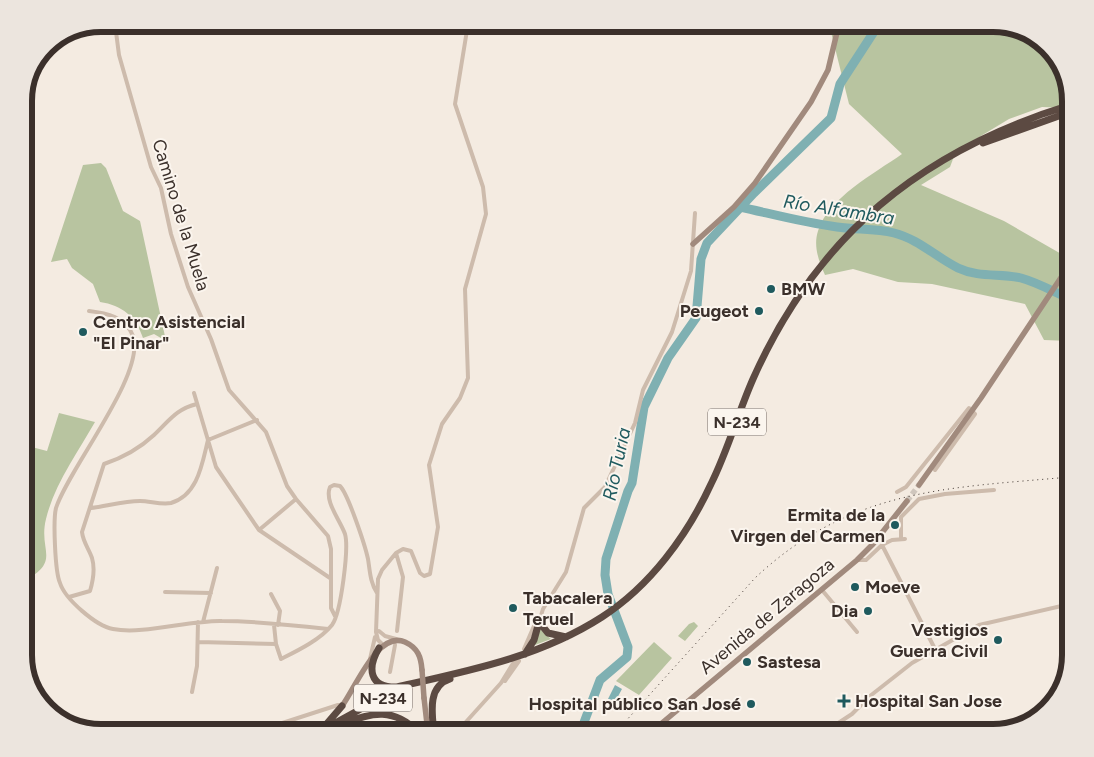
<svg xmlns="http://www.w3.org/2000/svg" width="1094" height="757" font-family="Figtree,sans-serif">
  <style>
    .green { fill: #b8c4a0 }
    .water { fill: #7fb0b2 }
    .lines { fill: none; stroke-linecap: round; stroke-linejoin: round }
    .river { stroke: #7fb0b2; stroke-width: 9 }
    .secondary-tunnel { stroke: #cfc6bd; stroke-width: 5.5; stroke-dasharray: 5.5 3; stroke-linecap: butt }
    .street { stroke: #cdbbac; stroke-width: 4 }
    .secondary { stroke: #a18a7d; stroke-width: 5.5 }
    .highway { stroke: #5c4a42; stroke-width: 7 }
    .rail { stroke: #3b302b; stroke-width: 1; stroke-dasharray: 1 4; stroke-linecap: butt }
    .secondary-bridge { stroke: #a18a7d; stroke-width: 5.5 }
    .poi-dot { fill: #1f5a5e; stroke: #fbf5ee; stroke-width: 2 }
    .labels { text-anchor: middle; stroke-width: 4; stroke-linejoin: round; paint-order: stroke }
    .shield { fill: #fbf5ee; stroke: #756b66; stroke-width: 1 }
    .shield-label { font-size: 16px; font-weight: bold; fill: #3b302b }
    .street-label { font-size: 18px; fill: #3b302b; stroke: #fbf5ee }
    .poi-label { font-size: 18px; font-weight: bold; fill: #3b302b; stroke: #fbf5ee; text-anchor: start }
    .water-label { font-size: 19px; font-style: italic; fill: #1f5a5e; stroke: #fbf5ee }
    .rim { fill: none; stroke: #3b302b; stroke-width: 6 }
  </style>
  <rect width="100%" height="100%" fill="#f4ebe1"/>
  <!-- green -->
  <path class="green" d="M829,24H992L1036,37L1062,67L1070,108L1042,107L1009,119L956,151L950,167L921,185L1004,221L1070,259V309L1065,312L1070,323V341L1044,340L1025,304L932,284L898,282L853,269L825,275C819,262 813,246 818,231C828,198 875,173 902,154L849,104Z
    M101,163L106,168L123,211L140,221L166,341L154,334L143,338C136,317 122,305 100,302L93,284L72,268L67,259L51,262L83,165Z
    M59,413L95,422C78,452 54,485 46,519C38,551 62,561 24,581V445L47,451Z
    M694,622L698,626L685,641L678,636L689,624Z
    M540,629L551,639L535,645L534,644Z
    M654,642L672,658L639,695L616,681Z"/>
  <!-- water -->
  <path class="water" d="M615,685L622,689L615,702L608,699Z"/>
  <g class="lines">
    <!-- river -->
    <path class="river" d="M740,207C772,214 805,223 837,227C856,230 875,228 894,233C918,239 936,257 958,268C979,278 1001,273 1021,278C1039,283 1054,292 1070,299
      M580,733L600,680L627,657L628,647L608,594L605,575L606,559L628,491L632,483L644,407L668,358L696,318L701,259L707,243L754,193L831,118L840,84L879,24"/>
    <!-- secondary-tunnel -->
    <path class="secondary-tunnel" d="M907,501L919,485"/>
    <!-- street -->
    <path class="street" d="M115,24L119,55L151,167L161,188L171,234L188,287L211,339L229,390L266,432L287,486L296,499L328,536L331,549V608L335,616
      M89,311C106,313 126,317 133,336C146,374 69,468 56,508C53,520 55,572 60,583C65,599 96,626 113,629C143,635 190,620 222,621C257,621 293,625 328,629
      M194,393L216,467L259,530L330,578
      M897,492L906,487L969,408L975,414L935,470
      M91,508C107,506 124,501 140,501C150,501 161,505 171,503C198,495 202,464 208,440L257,420
      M259,530L296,499
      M901,539V517L919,499L945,494L994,490
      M882,545L892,540L905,539
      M396,553L403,549L411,551L420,573L424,576L430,574L438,527L429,465L442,424L460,398L468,378L465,289L486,214L483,187L455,104L468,24
      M857,560H866L882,545L936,651
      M822,590L857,632
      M165,592L211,593
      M271,594L280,611L278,625
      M69,597L90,591C93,581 95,568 92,558C89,549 83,542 82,532L104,464C122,458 140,448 154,435C169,421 176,409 197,404
      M203,622L217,568
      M539,622L543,609L566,572L584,508L605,487L635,423L643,390L672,332L691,271L695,213
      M274,625L276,644L281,659C297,651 320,640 332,625C341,613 349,548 345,534C340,520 324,501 330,487L334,485L340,486C348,494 365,545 368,559C370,571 370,582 377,593
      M379,631L385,636L396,639
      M199,642L276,644
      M382,644L378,640L376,632L378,579L382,570L396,553L403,577L397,631
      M524,649L537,619
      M370,659L375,637
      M390,672L395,645
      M505,681L519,661
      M192,692L197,666L198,622
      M43,704L88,729
      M251,733L338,705L342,706
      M456,733L501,683L517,657
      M823,733L852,714L870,696L912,663L979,625L1070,604"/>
    <!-- secondary -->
    <path class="secondary" d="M693,244L734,207L755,183L811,102L828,70L839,24
      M919,485L981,398L1070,264
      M424,698L428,733
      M342,706C356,687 378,630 405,642C418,648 421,657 422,670
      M650,733L857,560L873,544L907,501"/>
    <!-- highway -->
    <path class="highway" d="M983,143L1070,112
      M539,622L548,633L566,637
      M379,648C367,668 369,688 397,687C468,671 540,657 602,617C650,586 687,536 711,484C728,450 738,413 753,379C817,235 921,151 1070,105
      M525,654L534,640L539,622
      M342,724C372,712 394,707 419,733
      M324,727L342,706
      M317,733L368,705L404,689
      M434,733C432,714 427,686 450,679"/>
    <!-- rail -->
    <path class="rail" d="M615,733L755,578C851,488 948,488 1070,477"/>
    <!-- secondary-bridge -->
    <path class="secondary-bridge" d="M422,670L424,698"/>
  </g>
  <!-- markers -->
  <g class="poi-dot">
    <circle cx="771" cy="289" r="5"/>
    <circle cx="759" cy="311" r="5"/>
    <circle cx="83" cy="332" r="5"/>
    <circle cx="895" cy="525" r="5"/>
    <circle cx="855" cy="587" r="5"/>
    <circle cx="513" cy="608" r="5"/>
    <circle cx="868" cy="611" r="5"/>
    <circle cx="998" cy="640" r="5"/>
    <circle cx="747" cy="662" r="5"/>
    <path d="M841.5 693.5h5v5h5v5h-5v5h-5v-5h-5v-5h5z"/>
    <circle cx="751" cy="704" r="5"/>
  </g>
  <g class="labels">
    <!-- shield labels -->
    <g class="shield">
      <rect x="708" y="408.5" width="58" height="27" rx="4"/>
      <rect x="354" y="684.5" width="58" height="27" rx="4"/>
    </g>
    <g class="shield-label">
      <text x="737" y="428">N-234</text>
      <text x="383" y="704">N-234</text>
    </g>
    <!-- street labels -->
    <g class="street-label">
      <text transform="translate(181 215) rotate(73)" y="6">Camino de la Muela</text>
      <text transform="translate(767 616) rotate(-40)" y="6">Avenida de Zaragoza</text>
    </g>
    <!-- poi labels -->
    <g class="poi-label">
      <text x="781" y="295">BMW</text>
      <text x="749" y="317" text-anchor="end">Peugeot</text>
      <text x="93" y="328">Centro Asistencial<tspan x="93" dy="21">"El Pinar"</tspan></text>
      <text x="885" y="521" text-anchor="end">Ermita de la<tspan x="885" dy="21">Virgen del Carmen</tspan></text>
      <text x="865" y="593">Moeve</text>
      <text x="523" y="604">Tabacalera<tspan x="523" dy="21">Teruel</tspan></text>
      <text x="858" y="617" text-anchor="end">Dia</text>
      <text x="988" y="636" text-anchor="end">Vestigios<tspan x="988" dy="21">Guerra Civil</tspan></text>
      <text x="757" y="668">Sastesa</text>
      <text x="855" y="707">Hospital San Jose</text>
      <text x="741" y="710" text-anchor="end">Hospital público San José</text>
    </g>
    <!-- water labels -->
    <g class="water-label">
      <text transform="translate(839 209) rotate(9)" y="7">Río Alfambra</text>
      <text transform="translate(616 464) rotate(-78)" y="7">Río Turia</text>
    </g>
  </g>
  <!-- crop -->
  <path d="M0 0H1094V757H0ZM101 32H993A69 69 0 0 1 1062 101V655A69 69 0 0 1 993 724H101A69 69 0 0 1 32 655V101A69 69 0 0 1 101 32Z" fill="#ece5de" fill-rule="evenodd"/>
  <path class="rim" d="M101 32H993A69 69 0 0 1 1062 101V655A69 69 0 0 1 993 724H101A69 69 0 0 1 32 655V101A69 69 0 0 1 101 32Z"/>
</svg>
